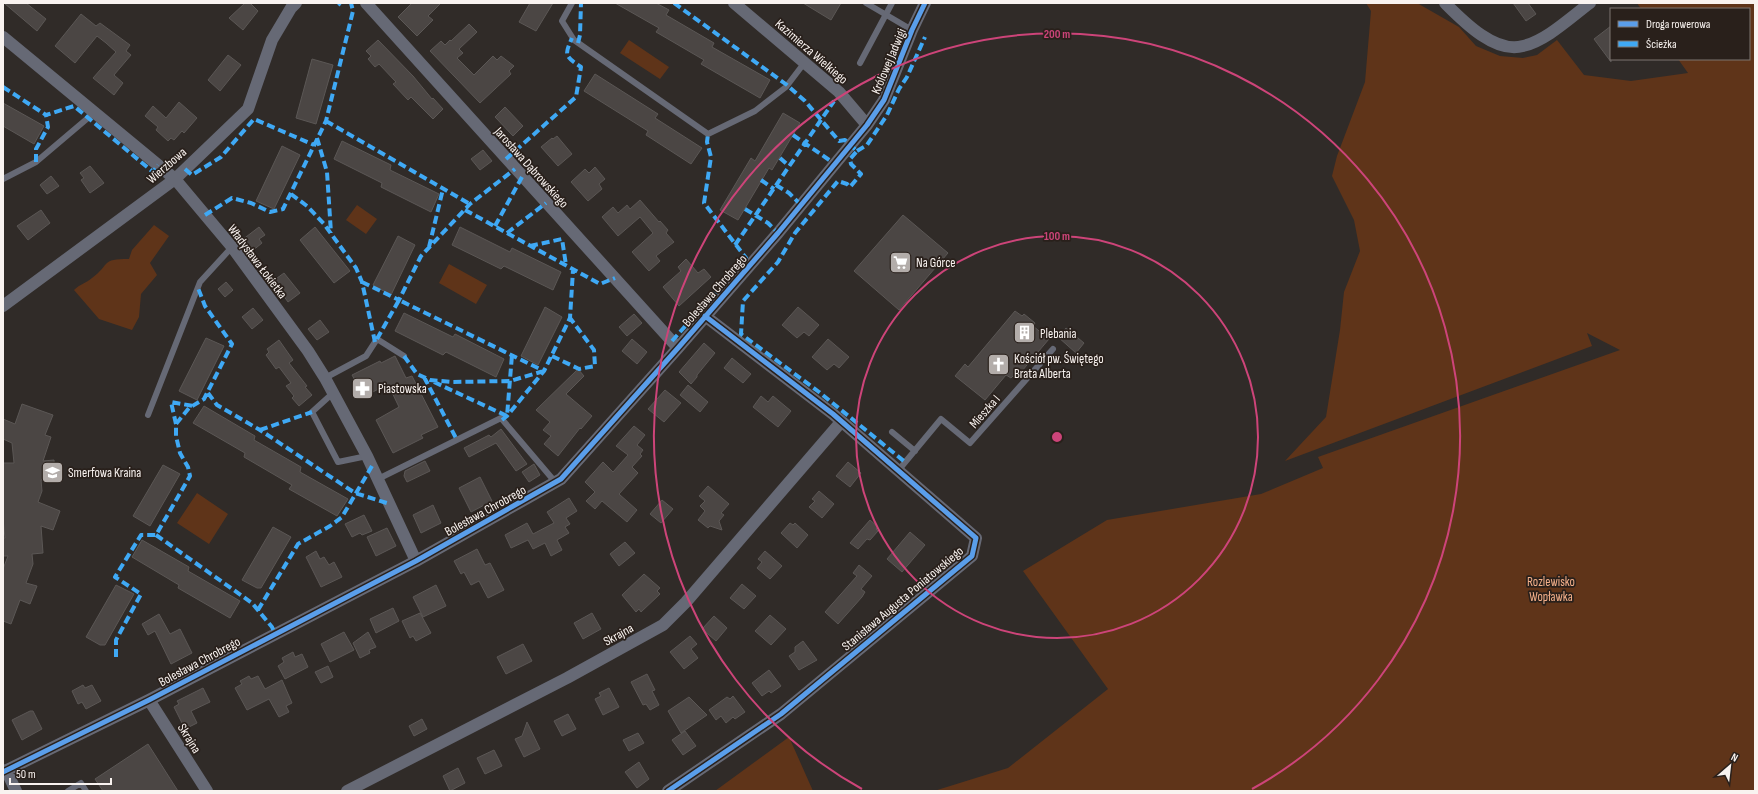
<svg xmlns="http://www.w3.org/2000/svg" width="1758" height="794" font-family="'Sofia Sans Condensed',sans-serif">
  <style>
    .green { fill: #5f3419 }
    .building { fill: #4b4644; stroke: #5b5755 }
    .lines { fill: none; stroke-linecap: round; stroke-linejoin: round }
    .lane { stroke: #666975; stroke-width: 6 }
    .street { stroke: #666975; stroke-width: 12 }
    .quiet { stroke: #3fa9f5; stroke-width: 4; stroke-dasharray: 8 4; stroke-linecap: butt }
    .cycleway-casing { stroke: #29201b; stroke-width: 8 }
    .cycleway { stroke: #5a9eea; stroke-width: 5 }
    .ring { fill: none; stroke: #cd4479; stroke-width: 2 }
    .labels { text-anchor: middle; stroke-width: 3.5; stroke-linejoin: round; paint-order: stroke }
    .street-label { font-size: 13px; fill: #f9f3f0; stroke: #29201b }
    .poi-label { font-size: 13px; fill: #f9f3f0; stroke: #29201b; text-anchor: start }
    .park-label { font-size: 13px; fill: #f4b08a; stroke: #29201b }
    .centre { fill: #cd4479; stroke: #29201b; stroke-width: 2 }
    .ring-label { font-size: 12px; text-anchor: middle; font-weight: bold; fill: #cd4479; stroke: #29201b; stroke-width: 3.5; stroke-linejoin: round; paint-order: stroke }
  </style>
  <rect width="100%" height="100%" fill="#302b28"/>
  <!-- green -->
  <path class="green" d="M1366,3H1417L1459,27L1476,46L1500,56L1523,58L1537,55L1557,40L1584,75L1631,81L1688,73L1678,59H1749V9H1641L1637,3H1755V791H934L1008,768L1108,689L1023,571L1107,520L1261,494L1323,468L1318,457L1620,350L1587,333L1592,346L1285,461L1326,417L1340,330L1344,292L1360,251L1354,220L1332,176L1337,156L1365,82L1371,11Z
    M629,40L669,67L660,79L620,53Z
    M357,205L377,219L366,234L346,220Z
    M154,225L169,236L150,263L157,275L141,294L139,317L132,330L99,319L74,290C80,284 86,283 92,278C111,264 100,259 129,259L132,250Z
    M449,264L487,285L476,304L439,283Z
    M197,493L228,514L209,544L177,523Z
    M789,737L813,791H715Z"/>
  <!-- building -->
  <path class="building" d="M4,3H26L46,19L37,31Z
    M245,3H250L258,11L243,30L229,18Z
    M412,3H441L428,16L433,20L417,36L398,17Z
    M530,3H553L536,31L519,22Z
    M615,3H656L669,10L666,15L714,43L712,47L770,80L760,98L701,64L704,60L656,32L659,28Z
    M803,3H841L831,20Z
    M1513,3H1528L1536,14L1526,21Z
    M81,14L96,26L100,23L130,45L126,51L131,55L114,75L123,83L114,95L93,78L116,52L106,43L97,36L75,63L55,46Z
    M469,24L477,32L459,49L463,53L457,58L474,75L493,56L497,60L501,56L514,66L509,71L511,74L480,103L430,51L441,41L445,45L450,40L451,41Z
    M1611,26V62L1594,39Z
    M378,40L413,76L432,99L433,98L443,109L433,119L411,97L408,100L393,84L396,82L379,64L375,67L368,59L371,56L366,51Z
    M228,55L241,65L220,91L208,80Z
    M312,59L333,65L316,124L296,118Z
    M595,74L658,114L655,118L702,148L691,164L646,135L648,131L584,91Z
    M179,102L197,118L184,133L182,131L174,140L171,138L168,141L156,130L158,127L145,116L153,106L166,118Z
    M3,103L44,126L34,144L3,126Z
    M505,107L523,126L513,136L495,117Z
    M783,113L800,123L772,170L769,168L738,220L720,210L751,158L755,161Z
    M557,136L572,154L558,166L541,147L552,138L553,139Z
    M342,141L391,165L390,170L439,194L431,212L381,187L382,183L334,159Z
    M282,146L300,155L274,209L256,201Z
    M483,150L492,161L480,170L471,159Z
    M90,166L104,183L90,193L81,180L84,178L80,173Z
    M595,167L605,179L599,184L602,189L588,201L571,182L585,169L589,173Z
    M51,176L59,186L47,194L40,185Z
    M640,200L659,222L660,221L668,230L666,233L674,242L656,256L660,261L649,271L632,252L653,233L640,217L618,236L602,217L613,207L618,213L627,205L630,209Z
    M41,210L50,223L28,240L17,226Z
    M903,215L948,253L899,310L854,271Z
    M259,227L265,235L259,239L262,243L251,252L242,240Z
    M315,227L350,271L334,283L300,240Z
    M460,227L510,252L512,248L561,272L553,290L504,266L501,269L452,245Z
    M398,236L415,245L391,295L373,285Z
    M686,259L698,273L704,269L711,277L679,306L663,287L681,271L678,267Z
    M284,273L300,293L288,302L273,281Z
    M226,282L233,290L225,297L218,289Z
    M545,307L562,317L538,365L521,356Z
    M798,307L819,325L809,336L804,332L797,338L782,325Z
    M253,308L263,320L252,329L242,317Z
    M1015,311L1022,316L1024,314L1035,323L1033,326L1049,339L1016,378L1013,376L1011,378L1006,375L985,400L955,376L965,364L968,367Z
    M404,313L453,337L455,334L504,359L496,377L446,352L443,355L395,331Z
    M634,314L642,323L627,336L619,327Z
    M320,320L329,332L317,340L308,329Z
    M1066,328L1084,343L1076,353L1058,337Z
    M206,338L224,346L197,400L179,391Z
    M632,339L647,352L637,364L622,351Z
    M828,339L849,357L839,368L834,364L827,370L812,357Z
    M279,340L293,360L289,363L307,386L305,387L312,395L299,406L292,398L294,396L286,386L291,383L279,367L276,369L266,355L269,352L267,349Z
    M704,343L715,353L697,375V377L691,384L679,372Z
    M395,356L406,378L412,376L438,427L421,435L423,438L393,453L376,420L399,407L388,384L367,395L364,389L361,391L352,375L380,361L381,363Z
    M732,358L751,374L743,383L724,368Z
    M578,369L584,376L566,394L592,416L581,429L580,428L558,456L544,444L551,436L543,430L550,422L536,410Z
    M688,385L708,402L700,412L680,395Z
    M665,390L681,403L664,422L648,409Z
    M761,396L768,402L773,396L791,411L778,427L753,407Z
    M22,404L53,415L45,435L51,437L43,461L54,460L55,478L41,480L42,491L38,502L60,511L53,530L41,526L43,553L32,554L33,564L26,583L37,586L30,604L20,600L11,624L3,621V569L8,556H3V538H5L3,519V463H14L12,443L3,439V419L15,424Z
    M204,406L255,436L254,440L301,467L300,472L348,499L337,516L289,489L292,485L244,457L245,453L193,423Z
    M634,426L645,435L637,445L643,450L640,454L642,456L632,467L638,473L619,494L637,510L627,522L602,501L595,509L586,501L595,492L585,482L603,462L613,472L628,455L616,446Z
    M501,429L527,464L516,471L496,443L469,457L464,448L489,435L491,437Z
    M425,461L430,471L407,482L404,476L405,471Z
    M848,462L861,473L850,487L836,476Z
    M534,464L540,475L529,482L522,472Z
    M163,465L180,474L150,526L133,516Z
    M480,477L492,501L471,512L459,488Z
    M708,486L729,504L721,513L724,515L719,521L722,530L710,526L708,528L698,520L705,511L700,506L705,501L699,496Z
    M819,491L834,504L822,518L809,507L815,501L812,499Z
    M569,498L577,511L566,518L570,524L565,527L569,533L557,540L562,550L551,556L545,543L533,549L528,540L511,548L505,535L527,523L533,534L554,523L547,512Z
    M662,500L673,509L661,523L650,514Z
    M433,505L441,523L421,533L413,515Z
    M364,515L372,531L362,535L360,533L352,537L345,524Z
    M870,520L878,527L876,529L878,531L870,540L867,539L858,549L850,543Z
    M790,523L793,525L795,523L808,535L797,548L781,533Z
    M273,527L291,537L261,588H257L242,580Z
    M387,528L396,546L376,556L367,537Z
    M910,532L925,545L902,572L887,559Z
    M142,540L189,567L188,571L240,601L230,618L178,588L179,585L132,557Z
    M625,542L635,553L619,566L610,554Z
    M477,549L485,565L490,563L504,590L488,598L479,581L471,585L464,572L461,574L454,561Z
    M316,551L320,559L324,557L329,565L334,562L342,577L321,587L306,557Z
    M765,551L782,566L770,579L757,568L762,562L758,559Z
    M859,565L872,576L861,589L865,592L862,597L838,624L825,612L857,576L853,573Z
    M644,574L660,588L657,591L660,594L641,612L639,609L636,612L622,595Z
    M742,584L756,596L744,609L730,598Z
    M116,585L134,594L105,645H100L86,637Z
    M436,585L446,606L423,617L413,597Z
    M393,608L399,621L376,633L370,619Z
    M420,613L431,633L416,641L413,636L410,638L402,621Z
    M592,613L601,629L583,639L574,623Z
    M159,614L170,634L180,629L192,653L171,664L155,631L148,635L142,624Z
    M770,615L786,629L771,645L755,631Z
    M714,616L727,628L716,641L702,629Z
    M344,632L354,650L330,662L321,644Z
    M368,632L376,647L369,650L370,653L360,658L353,643Z
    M690,636L697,644L691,649L698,658L684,669L670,652Z
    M803,641L817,660L799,670L789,656L795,652V647Z
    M523,644L532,661L506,674L497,657Z
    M293,652L295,657L302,654L308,667L285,679L278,666L284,662L282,658Z
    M328,666L333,677L321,683L315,672Z
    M769,670L781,686L771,693L769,691L762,696L752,683Z
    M647,674L655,690L652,691L659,705L650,710L646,704L643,705L631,682Z
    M249,676L251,679L258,676L265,689L282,680L292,703L286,706L289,712L279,717L269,699L247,710L235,688L242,684L240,681Z
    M83,685L85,688L92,685L101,701L86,709L82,702L78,704L72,691Z
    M203,688L210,702L191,711L197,723L185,729L174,707L179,704L177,701Z
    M609,688L619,707L603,715L595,699L601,696L599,693Z
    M733,696L745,712L735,719L733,717L726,723L721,716L716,720L709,710L727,697L730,699Z
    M689,697L707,715L681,733L668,711Z
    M30,711H33L42,729L22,740L12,720Z
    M568,714L576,729L562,736L554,721Z
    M422,719L427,729L414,736L409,726Z
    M527,722L540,749L524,757L515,739L522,736Z
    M685,731L696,746L683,755L672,740Z
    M638,733L644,743L629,751L623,740Z
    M148,744L178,791H103L95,779Z
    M494,750L502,766L485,774L477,758Z
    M639,762L649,779L637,788L625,772Z
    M458,768L465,783L450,791L443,776Z"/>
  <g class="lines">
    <!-- lane -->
    <path class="lane" d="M572,3L562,21L574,40L708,134L755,111L786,87L805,62
      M866,3L912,30
      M860,63L892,3
      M3,179L36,162L95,112
      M325,378L366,356L377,339L404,356
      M333,393L312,412L338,462L367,456
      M148,415L200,282L232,247
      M892,432L915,451
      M897,472L941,419L970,443L1053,349
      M378,479L501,418L556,483
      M68,791L81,783L86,791"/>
    <!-- street -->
    <path class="street" d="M366,3L678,348
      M734,3L839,92L867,125
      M1445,3C1463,21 1495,54 1523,46C1546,41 1571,17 1590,3
      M3,37L175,179L232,247L308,351L325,378L367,456L416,561
      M3,306L175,179L248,109L272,40L291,8L296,3
      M149,700L207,791
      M6,770L16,791
      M3,772L149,700L416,561L561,479L678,348L778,233L867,125L884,100L912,30L925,3
      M347,791L567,678L663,625L686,602L841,422
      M668,791L781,714L972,556L976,538L833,414L705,316"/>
    <!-- quiet -->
    <path class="quiet" d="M674,3L787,85L805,101L839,141L845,140L857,151L850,159L851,164L861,174L850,187L847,184L838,181L795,233L778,262L743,301L741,334L819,392L905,462
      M338,5L340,3
      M578,43L580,35L581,3
      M3,87L46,115L74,106L153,172L158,165
      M326,121L470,204
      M793,135L835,164
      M317,138L327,172L331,233
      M857,151L867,145L887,115L899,89L907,77L925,37
      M780,158L789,166
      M506,159L576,97L581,67C565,56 564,56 572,38
      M36,162V149L48,127L46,115
      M185,169L192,175L221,157L254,119L314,145
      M761,180L774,189
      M776,185L789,193L801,205
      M291,194L307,206L324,224L356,268L362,282L375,342
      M745,209L768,223L778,233
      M465,210L600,284L615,278
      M205,215L232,198L251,203L270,212L283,209L326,121L353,11L351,3
      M495,226L522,177
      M507,233L546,203
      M735,245L834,101
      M530,246L562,239L566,265
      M429,247L443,189
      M362,282L399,300L421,256L470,204L515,169
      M377,339L399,300L544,371
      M672,341L746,258L704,203L711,157L707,142L708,134
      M404,356L417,374L430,380L453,382L510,381L544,371
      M552,356L579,369L595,366L594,350L570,318
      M424,377L457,440
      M434,382L507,416L512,355
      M208,393L217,405L260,430L355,493L390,504
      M502,420L507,416L544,371L570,318L573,270
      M176,424L171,402L193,406
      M260,430L312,412
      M156,535L252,603L272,627L275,634
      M258,610L298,544L330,526L342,517L372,466
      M116,657V640L141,594L115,577L141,535H156L190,476L188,467L180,453L176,436V424L189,408L204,399L232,344L205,306L198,288"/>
    <defs>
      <path id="cycleway" d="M3,772L149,700L416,561L561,479L678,348L778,233L867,125L884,100L912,30L925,3
        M668,791L781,714L972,556L976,538L833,414L705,316"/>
    </defs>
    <!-- cycleway casing -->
    <use href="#cycleway" class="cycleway-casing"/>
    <!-- cycleway -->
    <use href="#cycleway" class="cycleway"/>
  </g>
  <!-- distance rings -->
  <g class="ring">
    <circle cx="1057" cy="437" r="201"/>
    <path d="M862 789A403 403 0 1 1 1252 789"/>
  </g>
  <!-- icons -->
  <defs>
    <symbol id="supermarket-square" viewBox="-11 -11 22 22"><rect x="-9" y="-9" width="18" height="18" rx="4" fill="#b3adaa" stroke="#29201b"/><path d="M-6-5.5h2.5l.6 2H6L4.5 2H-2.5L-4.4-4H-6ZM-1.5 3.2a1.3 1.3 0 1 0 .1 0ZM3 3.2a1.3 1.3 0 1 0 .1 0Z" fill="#fff"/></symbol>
    <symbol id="building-square" viewBox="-11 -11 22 22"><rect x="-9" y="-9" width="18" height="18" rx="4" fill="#b3adaa" stroke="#29201b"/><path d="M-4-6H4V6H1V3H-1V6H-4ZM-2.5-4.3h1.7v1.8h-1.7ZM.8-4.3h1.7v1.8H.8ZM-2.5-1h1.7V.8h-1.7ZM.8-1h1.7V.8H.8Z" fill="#fff"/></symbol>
    <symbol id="church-square" viewBox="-11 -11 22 22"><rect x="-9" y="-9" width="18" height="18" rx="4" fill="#b3adaa" stroke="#29201b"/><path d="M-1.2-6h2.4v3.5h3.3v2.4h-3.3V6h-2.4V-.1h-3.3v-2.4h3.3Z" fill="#fff"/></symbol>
    <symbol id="pharmacy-square" viewBox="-11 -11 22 22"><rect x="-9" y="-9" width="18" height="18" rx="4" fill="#b3adaa" stroke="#29201b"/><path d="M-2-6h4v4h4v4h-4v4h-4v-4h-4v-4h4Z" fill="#fff"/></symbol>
    <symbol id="school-square" viewBox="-11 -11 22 22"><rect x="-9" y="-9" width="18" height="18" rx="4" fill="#b3adaa" stroke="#29201b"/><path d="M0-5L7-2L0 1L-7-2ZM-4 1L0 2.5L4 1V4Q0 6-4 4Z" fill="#fff"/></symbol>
  </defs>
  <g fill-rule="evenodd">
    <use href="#supermarket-square" x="888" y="250" width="25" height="25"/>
    <use href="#building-square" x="1012" y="320" width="25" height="25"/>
    <use href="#church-square" x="986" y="352" width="25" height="25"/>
    <use href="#pharmacy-square" x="350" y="376" width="25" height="25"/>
    <use href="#school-square" x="40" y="460" width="25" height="25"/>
  </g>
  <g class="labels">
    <!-- street labels -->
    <g class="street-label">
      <text transform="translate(812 51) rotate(41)" y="5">Kazimierza Wielkiego</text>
      <text transform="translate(888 61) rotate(-67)" y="5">Królowej Jadwigi</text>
      <text transform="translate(166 165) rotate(-41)" y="5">Wierzbowa</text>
      <text transform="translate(532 167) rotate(48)" y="5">Jarosława Dąbrowskiego</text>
      <text transform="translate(258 261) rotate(53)" y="5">Władysława Łokietka</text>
      <text transform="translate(714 290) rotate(-49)" y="5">Bolesława Chrobrego</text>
      <text transform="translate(984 411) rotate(-49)" y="5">Mieszka I</text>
      <text transform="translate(485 510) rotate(-29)" y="5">Bolesława Chrobrego</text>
      <text transform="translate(902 598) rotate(-40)" y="5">Stanisława Augusta Poniatowskiego</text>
      <text transform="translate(618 634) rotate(-29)" y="5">Skrajna</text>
      <text transform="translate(199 661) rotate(-28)" y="5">Bolesława Chrobrego</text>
      <text transform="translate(190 738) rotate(58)" y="5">Skrajna</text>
    </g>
    <!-- poi labels -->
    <g class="poi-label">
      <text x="916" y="267">Na Górce</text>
      <text x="1040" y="338">Plebania</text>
      <text x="1014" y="363">Kościół pw. Świętego<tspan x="1014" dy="15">Brata Alberta</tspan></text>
      <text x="378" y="393">Piastowska</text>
      <text x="68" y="477">Smerfowa Kraina</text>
    </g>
    <!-- park labels -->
    <g class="park-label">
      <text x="1551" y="586">Rozlewisko<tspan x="1551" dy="15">Wopławka</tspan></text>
    </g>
  </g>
  <circle cx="1057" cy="437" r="6" class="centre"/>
  <g class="ring-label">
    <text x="1057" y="38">200 m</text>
    <text x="1057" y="240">100 m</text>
  </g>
  <!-- border -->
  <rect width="1758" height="794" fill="none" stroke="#f9f3f0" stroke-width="8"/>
  <!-- legend -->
  <rect x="1610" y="8" width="140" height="52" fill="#29201b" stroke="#7c7470"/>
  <rect x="1618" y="21" width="20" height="6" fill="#5a9eea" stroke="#7c7470"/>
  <text x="1646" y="28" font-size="12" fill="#f9f3f0">Droga rowerowa</text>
  <rect x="1618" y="41" width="20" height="6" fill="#3fa9f5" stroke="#7c7470"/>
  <text x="1646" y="48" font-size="12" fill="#f9f3f0">Ścieżka</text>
  <!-- north arrow -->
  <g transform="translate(1730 766) rotate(28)" stroke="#29201b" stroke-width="3" paint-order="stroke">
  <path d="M0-3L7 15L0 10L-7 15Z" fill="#f9f3f0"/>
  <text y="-6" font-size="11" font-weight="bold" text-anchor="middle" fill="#f9f3f0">N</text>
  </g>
  <!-- scale -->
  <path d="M10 778v6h101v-6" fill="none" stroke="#f9f3f0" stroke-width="2"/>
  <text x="16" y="778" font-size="12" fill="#f9f3f0" stroke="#29201b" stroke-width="3" paint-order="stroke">50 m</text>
</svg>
